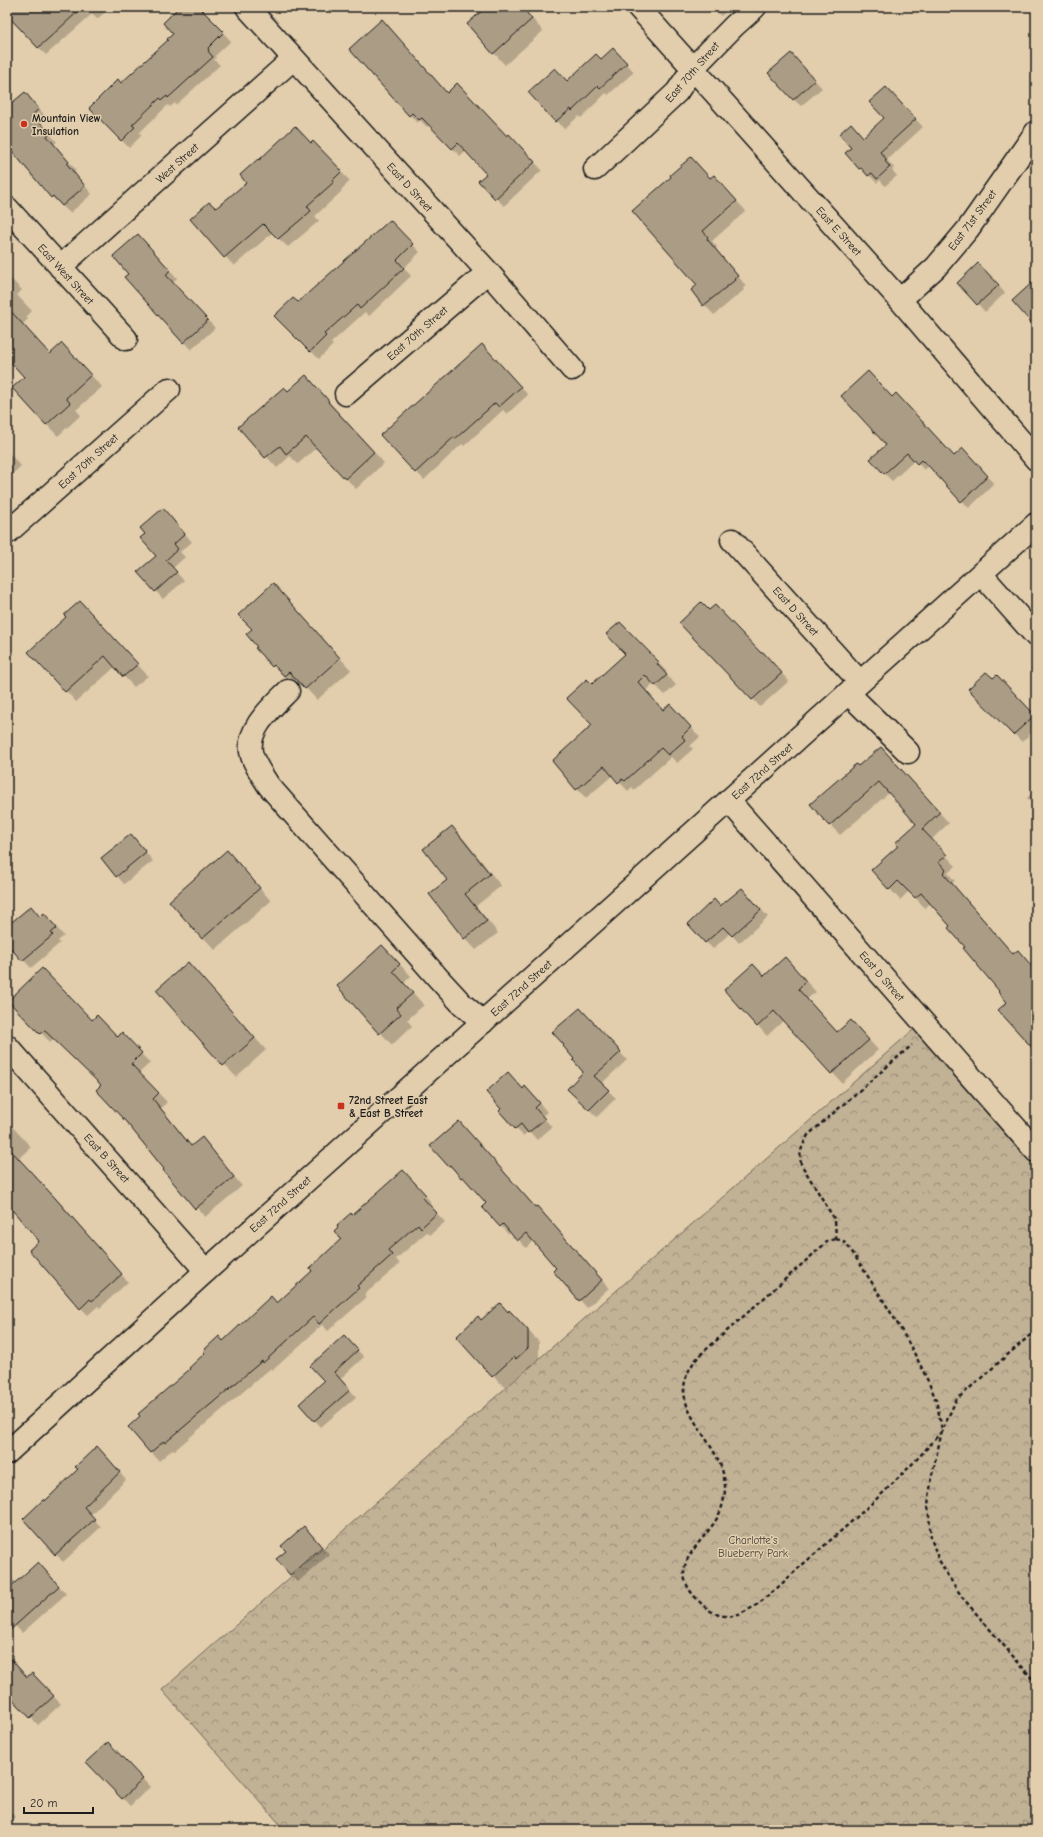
<svg xmlns="http://www.w3.org/2000/svg" width="1043" height="1837" font-family="'Comic Neue',sans-serif">
  <style>
    .park { fill: url(#park-crowns); stroke: #6e6658 }
    .shadow { fill: #0003 }
    .building { fill: #ab9c85; stroke: #1c1c1c }
    .lines { fill: none; stroke-linecap: round; stroke-linejoin: round }
    .minor-casing { stroke: #1c1c1c; stroke-width: 25 }
    .major-casing { stroke: #1c1c1c; stroke-width: 25 }
    .path { stroke: #1c1c1c; stroke-width: 2.5; stroke-dasharray: 4 3; stroke-linecap: butt }
    .minor { stroke: #e2cead; stroke-width: 22 }
    .major { stroke: #e2cead; stroke-width: 22 }
    .poi-dot { fill: #c8321e; stroke: #e2cead; stroke-width: 1.5 }
    .labels { text-anchor: middle; stroke-width: 3; stroke-linejoin: round; paint-order: stroke }
    .street-label { font-size: 11px; fill: #1c1c1c; stroke: #e2cead }
    .poi-label { font-size: 11px; font-weight: bold; fill: #1c1c1c; stroke: #e2cead; text-anchor: start }
    .park-label { font-size: 11px; fill: #45413a; stroke: #e2cead }
  </style>
  <defs>
    <pattern id="park-crowns" width="20" height="18" patternUnits="userSpaceOnUse"><rect width="20" height="18" fill="#c1b195"/><path d="M2 6a3 3 0 1 1 6 0M12 15a3 3 0 1 1 6 0" fill="none" stroke="#9c8f79"/></pattern>
  </defs>
  <rect width="100%" height="100%" fill="#e2cead"/>
  <filter id="ink" filterUnits="userSpaceOnUse"><feTurbulence type="fractalNoise" baseFrequency=".025" numOctaves="2"/><feDisplacementMap in="SourceGraphic" scale="8" xChannelSelector="R" yChannelSelector="G"/><feConvolveMatrix kernelMatrix="1 2 1 2 8 2 1 2 1" color-interpolation-filters="sRGB"/></filter>
  <g filter="url(#ink)">
    <!-- park -->
    <path class="park" d="M922,1022L1036,1151V1830H285L162,1690Z"/>
    <!-- shadow -->
    <path class="shadow" d="M7,7H111L97,19L92,14L46,55L7,14Z
      M185,7L201,10L231,41L215,56L216,58L214,60L220,65L176,105L175,103L170,107L168,105L139,133L142,135L129,148L91,108L121,84L175,34Z
      M477,7H522L543,31L505,65L494,53L482,12Z
      M712,7H731L721,16Z
      M351,49L447,94L516,143L542,170L504,206L480,181L488,174L466,150L460,156L430,125L427,127L420,120L417,123Z
      M621,57L634,72L608,95L606,93L581,118L579,116L564,129L530,92L567,82L601,61Z
      M798,62L822,88L801,106L793,99Z
      M7,68L10,72L7,75Z
      M894,96L923,127L887,160L894,168L892,170L897,176L885,186L880,180L877,183L847,153L886,118Z
      M32,101L46,117L40,123L57,142L54,144L76,170L73,172L92,194L70,213L52,197L7,143V108Z
      M311,144L322,152L350,181L341,190L342,191L315,216L319,221L288,247L272,233L234,266L191,219L216,210L248,183L259,161Z
      M710,179L723,186L746,211L712,241L717,247L716,249L746,286L743,288L744,290L714,315L692,291L699,285L634,211Z
      M397,229L420,252L404,268L411,276L369,316L365,312L331,343L333,345L319,359L276,316L298,304Z
      M146,243L177,278L173,283L215,328L191,350L126,277L130,274Z
      M986,272L1005,293L985,312L978,304Z
      M7,275L22,290L17,295L32,311L26,317L28,319L12,335L7,330Z
      M62,344L102,387L76,410L81,415L58,436L46,424L25,377Z
      M490,353L528,395L507,414L503,410L464,446L462,444L424,480L382,435Z
      M306,376L384,463L356,489L317,447L298,464L290,456L277,468L240,427L288,392Z
      M896,394L954,457H970L994,484L969,508L932,468L929,466L924,470L915,460L892,481L884,473L892,398Z
      M7,451L21,466L7,479Z
      M171,517L192,542L180,552L185,557L173,568L184,581L163,599L138,572L157,556Z
      M284,596L351,670L317,700L301,683L296,687L273,666Z
      M80,602L148,676L134,687L115,667L76,702L66,691L67,617Z
      M619,623L667,672L665,673L676,685L665,695L654,684L646,691L664,711L679,715L700,737L690,746L693,749L677,763L671,757L634,790L632,787L628,791L613,775L586,798L577,789L593,725L592,685L626,654Z
      M761,655L770,661L789,681L760,707L753,699Z
      M993,680L1004,684L1036,717V728L1022,742L969,689Z
      M881,748L949,823L931,840L956,866L948,873L955,881L952,883L1014,955L1036,971V1053L1000,1010L1008,1002L951,926L931,903L925,908L909,891L900,900L890,889L899,846L918,824L890,792L840,835L830,825L859,768Z
      M1036,789V810L1035,809L1036,807L1027,798Z
      M452,827L464,839L501,886L476,906L498,933L476,950L465,938L449,880Z
      M138,843L153,861L124,884L117,876Z
      M7,848L13,855L7,860Z
      M238,863L271,901L215,950L170,901Z
      M749,896L768,917L739,943L730,933L713,949L706,942L721,907Z
      M38,915L41,918L52,922L64,936L58,941L60,943L31,968L7,942V928Z
      M382,946L411,976L404,983L424,1005L407,1020L412,1026L392,1045L338,986Z
      M188,963L266,1050L236,1077L158,990Z
      M794,968L816,992L807,999L838,1033L861,1031L878,1050L842,1083L784,1020L767,1036L758,1026L764,977Z
      M10,1001L92,1021L118,1038L131,1043L150,1063L139,1073L167,1102L161,1108L192,1147H210L242,1186L205,1217L164,1170L166,1169L102,1085L54,1038L50,1042Z
      M588,1017L627,1060L601,1084L616,1098L597,1117L568,1089L585,1072Z
      M523,1089L533,1095L547,1112L542,1116L552,1127L537,1140L529,1131L523,1136L500,1111Z
      M7,1121L31,1147L18,1159L64,1207L128,1282L100,1308L98,1306L88,1315L81,1308L41,1241L7,1203Z
      M432,1146L544,1215L609,1288L587,1308L580,1300L558,1268L533,1241L526,1248L511,1232L508,1234L501,1226L488,1203L471,1184L449,1166Z
      M411,1179L430,1201V1206L445,1222L430,1235L427,1232L396,1259L400,1264L364,1295L367,1297L328,1331L322,1325L273,1370L271,1368L175,1450L173,1449L159,1461L151,1452L223,1342L277,1304L314,1271L343,1239L352,1216Z
      M508,1313L521,1323L539,1342V1360L529,1369L527,1368L505,1388L457,1337L482,1321Z
      M344,1337L364,1357L340,1379L356,1397L321,1427L300,1404L325,1381Z
      M7,1368L10,1372L7,1375L9,1377L7,1379Z
      M104,1454L126,1480L90,1515L101,1527L63,1562L24,1519Z
      M312,1535L329,1555L298,1582L290,1575Z
      M46,1571L66,1594L22,1633L7,1617V1574L16,1583Z
      M7,1655L27,1678L39,1682L61,1704L38,1725L7,1690Z
      M116,1751L150,1787L130,1806L88,1762Z
      M7,1807L15,1817L7,1824Z"/>
    <!-- building -->
    <path class="building" d="M7,7H83L38,48L7,15Z
      M179,7H199L224,32L208,48L209,50L208,51L213,57L168,98L167,96L162,100L160,98L132,125L135,127L121,141L89,108L118,79L121,83L168,40L167,39L173,34L163,23Z
      M486,7H522L532,19L493,54L467,24Z
      M382,19L447,93L457,83L507,136L509,134L535,162L495,199L478,181L486,174L458,143L452,149L422,118L419,120L412,113L409,116L349,49Z
      M613,48L627,63L600,88L598,86L572,111L571,109L555,122L528,92L555,68L567,81L596,54L601,59Z
      M791,53L815,80L793,100L768,73Z
      M886,87L916,119L880,152L887,160L885,161L890,167L877,179L872,173L868,176L861,168L859,169L845,153L851,148L839,134L851,123L863,137L884,118L869,102Z
      M25,92L39,109L33,114L50,134L47,136L69,162L67,164L85,186L62,206L53,196L51,198L7,145V107Z
      M295,126L311,143L313,141L342,171L333,180L334,182L307,206L311,211L278,239L263,224L224,258L190,219L209,202L216,208L246,183L240,175L258,159L259,160Z
      M691,157L710,178L714,175L737,201L703,231L708,237L707,239L738,276L734,279L735,280L703,306L691,290L697,285L632,211L671,177L670,175Z
      M390,220L413,244L397,260L404,268L360,309L357,305L324,334L326,336L310,352L274,316L293,298L298,302Z
      M138,234L170,270L166,275L208,320L183,343L124,277L128,274L113,256Z
      M978,263L999,285L977,305L957,283Z
      M1036,279V328L1012,301Z
      M7,307L50,354L62,343L91,375L66,398L70,403L46,425L12,388L24,377L7,358Z
      M482,344L521,387L499,407L495,403L455,439L454,437L415,473L380,435Z
      M868,371L892,397L896,393L954,456L963,448L988,476L961,502L924,461L923,462L921,460L917,464L907,453L884,474L870,459L886,445L841,396Z
      M306,375L329,401L328,402L374,452L345,479L306,437L286,454L280,446L265,458L238,427L284,387L288,391Z
      M163,508L185,534L174,544L178,549L166,560L177,572L155,592L137,572L156,556L140,538L145,534L140,528Z
      M273,583L340,658L305,689L289,672L284,676L274,665L272,667L255,648L257,647L246,634L252,629L238,615Z
      M80,601L138,664L123,677L105,656L65,692L28,652L66,617L64,615Z
      M701,602L709,610L715,605L761,653L763,652L782,673L752,700L679,623Z
      M620,622L659,662L657,664L667,675L655,686L645,675L638,682L663,710L670,704L691,727L682,736L685,740L668,755L661,748L625,781L622,779L618,783L604,766L576,790L552,761L592,725L566,698L587,679L592,684L625,654L606,634Z
      M986,672L993,678L997,675L1035,715L1013,735L968,689Z
      M881,747L940,812L922,829L947,855L939,862L946,870L943,873L1013,954L1018,950L1036,971V1052L998,1010L1007,1002L998,992L999,991L963,948L965,947L948,928L950,926L921,893L915,898L898,881L889,890L871,870L898,846L895,843L916,824L879,782L829,826L810,804L856,764L858,766Z
      M452,826L490,874L465,894L487,921L464,939L429,894L447,880L423,849Z
      M131,834L146,852L116,877L101,858Z
      M227,850L260,888L202,939L169,901Z
      M742,888L761,910L732,936L723,927L705,943L688,924L714,899L720,906Z
      M31,906L40,917L44,913L57,928L51,933L53,935L22,961L7,944V926Z
      M382,945L400,964L393,971L413,993L396,1008L401,1014L379,1034L337,986Z
      M785,957L806,981L798,989L837,1032L851,1020L869,1040L831,1074L774,1011L757,1027L724,990L753,964L764,976Z
      M188,962L255,1038L223,1066L156,990Z
      M42,968L92,1020L97,1015L118,1037L122,1032L142,1053L131,1064L159,1093L153,1099L191,1146L202,1137L234,1177L195,1209L163,1170L164,1169L127,1123L96,1090L101,1085L44,1030L40,1034L8,1001Z
      M580,1008L621,1052L594,1076L609,1090L589,1110L567,1089L583,1072L573,1060L574,1059L563,1046L564,1045L552,1032Z
      M508,1072L523,1089L525,1086L540,1103L535,1108L545,1119L528,1133L521,1124L515,1129L499,1111L501,1109L486,1092Z
      M459,1121L535,1207L537,1206L602,1280L579,1301L553,1271L556,1268L526,1233L517,1241L503,1224L500,1227L482,1207L486,1203L463,1177L461,1178L450,1165L448,1166L430,1146Z
      M7,1146L56,1199L122,1274L92,1301L90,1299L80,1309L29,1250L39,1241L7,1204Z
      M403,1170L426,1195L423,1198L437,1213L421,1228L418,1224L388,1250L392,1255L357,1286L359,1288L319,1324L313,1317L263,1363L262,1361L165,1443L164,1441L150,1453L128,1427L140,1416L138,1414L190,1369L189,1368L205,1353L203,1351L219,1336L223,1341L271,1296L277,1303L312,1271L310,1268L341,1239L334,1231L338,1227L337,1225L351,1213L352,1215Z
      M500,1303L508,1312L509,1310L528,1330V1348L516,1359L514,1357L492,1377L456,1337L478,1316L481,1320Z
      M344,1335L358,1350L334,1372L350,1390L314,1421L299,1404L324,1381L310,1366Z
      M97,1446L120,1472L84,1507L95,1519L55,1555L23,1519L44,1499L45,1501L78,1469L75,1467Z
      M304,1526L322,1547L290,1575L276,1559L286,1551L281,1546Z
      M38,1562L59,1586L7,1633V1590Z
      M7,1655L27,1677L32,1673L54,1696L30,1718L7,1693Z
      M108,1742L143,1779L122,1799L86,1762Z"/>
    <g class="lines">
      <defs>
        <path id="minor" d="M247,7L488,272L572,369
          M638,7L900,300L1036,459
          M595,169L677,92L693,68L734,26L755,7
          M7,208L126,339
          M60,267L293,59
          M900,300L936,267L968,229L1036,132
          M346,394L488,272
          M7,533L169,389
          M732,540L860,682
          M981,574L1036,636
          M288,691C272,707 244,731 252,756C256,767 263,777 269,786L439,979L462,1004L483,1022
          M848,693L908,752
          M729,801L1036,1151
          M7,1046L206,1271"/>
        <path id="major" d="M7,1453L206,1271L1036,524"/>
      </defs>
      <!-- minor casing -->
      <use href="#minor" class="minor-casing"/>
      <!-- major casing -->
      <use href="#major" class="major-casing"/>
      <!-- path -->
      <path class="path" d="M836,1239L843,1241L851,1250C881,1297 913,1344 934,1395C938,1406 940,1419 942,1431C900,1481 850,1523 801,1566C783,1582 764,1603 742,1613C736,1616 731,1617 725,1616C713,1615 704,1607 697,1599C662,1563 708,1542 720,1512C723,1505 725,1495 725,1488C725,1437 653,1406 700,1355L828,1241Z
        M836,1239L835,1220L801,1164C799,1151 802,1147 808,1135L912,1045
        M1036,1330L956,1400L942,1431L932,1475L928,1505L931,1538L938,1558L948,1576L962,1597L1036,1683
        M1025,1830L1036,1821"/>
      <!-- minor -->
      <use href="#minor" class="minor"/>
      <!-- major -->
      <use href="#major" class="major"/>
    </g>
  </g>
  <!-- markers -->
  <g class="poi-dot">
    <circle cx="24" cy="124" r="4"/>
    <rect x="337" y="1102" width="8" height="8" rx="2"/>
  </g>
  <g class="labels">
    <!-- street labels -->
    <g class="street-label">
      <text transform="translate(692 72) rotate(-49)" y="4">East 70th Street</text>
      <text transform="translate(177 163) rotate(-42)" y="4">West Street</text>
      <text transform="translate(410 187) rotate(48)" y="4">East D Street</text>
      <text transform="translate(972 220) rotate(-53)" y="4">East 71st Street</text>
      <text transform="translate(839 231) rotate(48)" y="4">East E Street</text>
      <text transform="translate(66 274) rotate(48)" y="4">East West Street</text>
      <text transform="translate(417 333) rotate(-41)" y="4">East 70th Street</text>
      <text transform="translate(88 461) rotate(-42)" y="4">East 70th Street</text>
      <text transform="translate(796 611) rotate(48)" y="4">East D Street</text>
      <text transform="translate(762 771) rotate(-42)" y="4">East 72nd Street</text>
      <text transform="translate(882 976) rotate(49)" y="4">East D Street</text>
      <text transform="translate(521 988) rotate(-42)" y="4">East 72nd Street</text>
      <text transform="translate(107 1158) rotate(48)" y="4">East B Street</text>
      <text transform="translate(280 1204) rotate(-42)" y="4">East 72nd Street</text>
    </g>
    <!-- poi labels -->
    <g class="poi-label">
      <text x="32" y="122">Mountain View<tspan x="32" dy="13">Insulation</tspan></text>
      <text x="349" y="1104">72nd Street East<tspan x="349" dy="13">&amp; East B Street</tspan></text>
    </g>
    <!-- park labels -->
    <g class="park-label">
      <text x="753" y="1544">Charlotte's<tspan x="753" dy="13">Blueberry Park</tspan></text>
    </g>
  </g>
  <!-- margin -->
  <rect width="1043" height="1837" fill="none" stroke="#e2cead" stroke-width="24"/>
  <rect x="12" y="12" width="1019" height="1813" fill="none" stroke="#1c1c1c" stroke-width="1.5" filter="url(#ink)"/>
  <!-- scale -->
  <path d="M24 1807v6h69v-6" fill="none" stroke="#1c1c1c" stroke-width="2"/>
  <text x="30" y="1807" font-size="12" fill="#1c1c1c" stroke="#e2cead" stroke-width="3" paint-order="stroke">20 m</text>
</svg>
